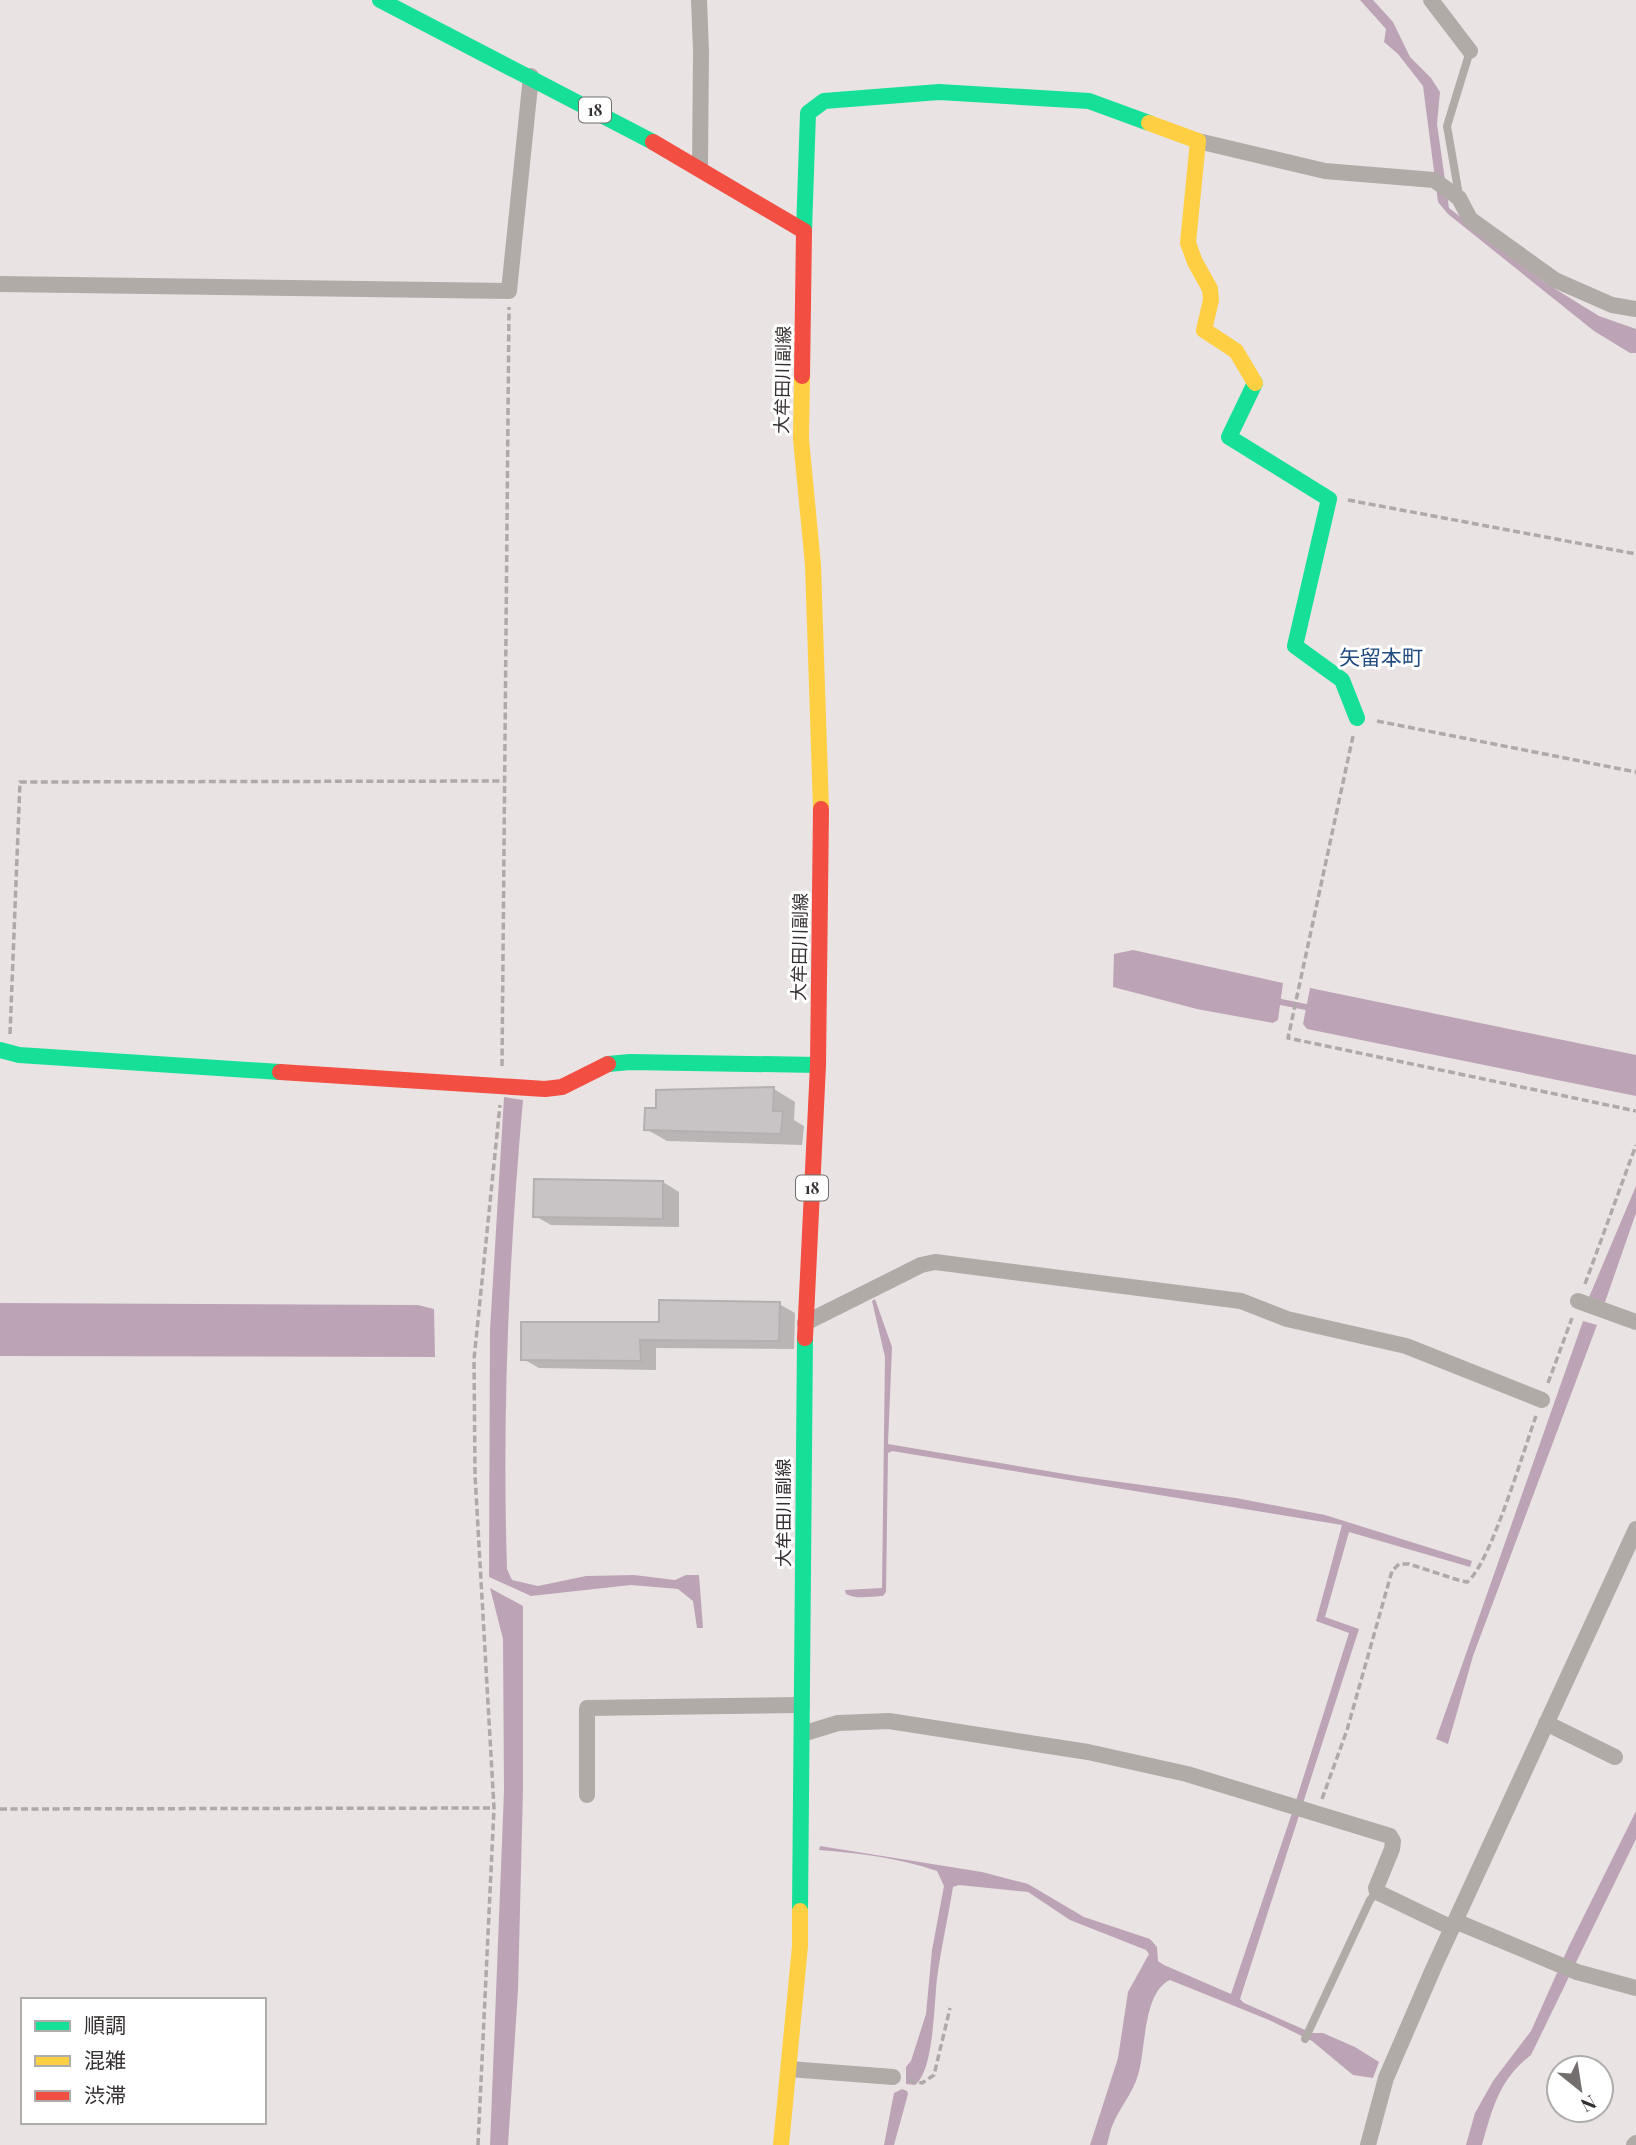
<svg xmlns="http://www.w3.org/2000/svg" width="1636" height="2145" font-family="'Playfair Display','Noto Sans JP',serif">
  <style>
    .water { fill: #bca4b6 }
    .shadow { fill: #0003 }
    .lines { fill: none; stroke-linecap: round; stroke-linejoin: round }
    .stream { stroke: #bca4b6; stroke-width: 6 }
    .building { fill: #c8c3c4; stroke: #b4afb0; stroke-width: 2 }
    .path { stroke: #afaaa8; stroke-width: 3.5; stroke-dasharray: 7 3.5; stroke-linecap: butt }
    .lane { stroke: #b1aba8; stroke-width: 8 }
    .street { stroke: #b1aba8; stroke-width: 16 }
    .fast { stroke: #16e098; stroke-width: 16 }
    .slow { stroke: #ffcf43; stroke-width: 16 }
    .jam { stroke: #f24e42; stroke-width: 16 }
    .labels { text-anchor: middle; stroke-width: 6; stroke-linejoin: round; paint-order: stroke }
    .shield { fill: #fff; stroke: #726f6e; stroke-width: 2 }
    .shield-label { font-size: 16px; font-weight: bold; fill: #353130 }
    .street-label { font-size: 18px; fill: #353130; stroke: #fff }
    .quarter-label { font-size: 21px; fill: #1f4b7f; stroke: #fff }
  </style>
  <rect width="100%" height="100%" fill="#e9e3e3"/>
  <!-- water -->
  <path class="water" d="M1360,0H1373L1393,22L1410,57L1431,78L1440,92L1437,124L1449,208L1544,282L1599,316L1636,329V353H1630L1594,331L1448,214L1438,202L1423,86L1398,54L1384,42L1386,29Z
    M1133,950L1283,983L1278,1020L1273,1023L1197,1009L1113,987L1114,954Z
    M1310,988L1636,1055V1096L1307,1029L1303,1024Z
    M504,1097L523,1100C509,1256 502,1412 507,1569L512,1580L538,1586L586,1576L634,1575L675,1580L686,1575H699L703,1628H697L693,1601L678,1589L631,1585L531,1596L489,1577L490,1330Z
    M1636,1186V1213L1604,1305L1587,1302Z
    M875,1299L892,1347L888,1444L1077,1476L1236,1498L1325,1515L1472,1561L1470,1567L1349,1532L1325,1617L1359,1629L1240,1999L1244,2003L1312,2033H1323L1355,2047L1379,2062L1373,2078L1353,2075L1312,2041L1269,2020L1170,1980C1143,1992 1146,2049 1138,2075C1133,2093 1120,2107 1113,2124C1110,2130 1109,2138 1107,2145H1090L1118,2058L1128,1992L1149,1954L1146,1950L1070,1920L1028,1892L959,1885L953,1887C948,1918 941,1948 937,1979C934,2003 934,2071 915,2085L906,2084V2067L911,2061L926,2014L932,1950L944,1886L937,1871C900,1858 858,1853 819,1850L820,1846L982,1872L1028,1884L1084,1917L1150,1939L1157,1947L1158,1961L1164,1965L1231,1994L1294,1807L1349,1633L1316,1621L1342,1525L892,1451L888,1453L886,1592L883,1596C872,1596 856,1600 846,1594L845,1590L882,1588L885,1357L872,1301Z
    M0,1303L418,1305L434,1309L435,1357L0,1356Z
    M1583,1321L1597,1325L1473,1656L1448,1744L1436,1739Z
    M490,1588L523,1606V1788L518,1990L508,2145H490L504,1791L503,1639Z
    M1636,1811V1839L1531,2055C1499,2080 1493,2107 1482,2145H1466L1475,2113L1493,2081L1531,2031L1569,1946Z
    M902,2089L907,2091L908,2094L894,2145H884L894,2093Z"/>
  <!-- shadow -->
  <path class="shadow" d="M774,1089L795,1102L794,1120L804,1126L802,1145L667,1141L646,1129Z
    M663,1182L679,1192V1227L551,1225L535,1216Z
    M779,1304L795,1313L794,1349L656,1348V1370L539,1368L523,1359L661,1324Z"/>
  <g class="lines">
    <!-- stream -->
    <path class="stream" d="M1281,1002L1306,1007"/>
  </g>
  <!-- building -->
  <path class="building" d="M774,1087L773,1111H783L781,1134L644,1130L645,1108H656V1090Z
    M534,1179L663,1181V1219L533,1217Z
    M659,1300L780,1302L779,1341L640,1340L641,1361L521,1360V1322H659Z"/>
  <g class="lines">
    <!-- path -->
    <path class="path" d="M1348,500L1636,554
      M1377,721L1636,772
      M1353,736L1288,1038L1636,1111
      M10,1034L20,782L506,781
      M502,1066L509,307
      M1585,1284L1636,1145
      M1548,1383L1572,1318
      M1322,1799L1347,1730L1392,1571L1399,1564H1409L1461,1581L1467,1582C1490,1565 1524,1449 1536,1416
      M0,1809L494,1808
      M909,2080L922,2083L934,2075L950,2008
      M478,2145L494,1808L475,1475L474,1359L500,1105"/>
    <!-- lane -->
    <path class="lane" d="M1459,195L1447,126L1470,51
      M1305,2039L1370,1900L1377,1892"/>
    <!-- street -->
    <path class="street" d="M699,0L701,51L700,167
      M1431,0L1470,51
      M1198,141L1325,171L1434,180L1459,198L1470,219L1555,280L1612,305L1636,309
      M0,284L509,291L531,76
      M1578,1301L1636,1322
      M805,1323L921,1265L935,1262L1241,1301L1287,1319L1406,1346L1542,1400
      M1546,1723L1615,1757
      M802,1734L838,1723L889,1721L1088,1752L1187,1774L1390,1836L1393,1841L1392,1849L1376,1888L1377,1892L1452,1928
      M587,1795V1708L802,1705
      M1455,1921L1577,1972L1636,1988
      M789,2069L893,2077
      M1368,2145L1386,2078L1434,1967L1636,1529
      M1634,2145L1636,2143"/>
    <!-- fast -->
    <path class="fast" d="M380,0L653,142
      M804,231L808,113L824,101L939,92L1089,101L1149,123
      M1255,383L1229,437L1329,499L1295,646L1342,680L1357,718
      M0,1050L19,1055L280,1072
      M608,1064L630,1062L818,1065
      M800,1911L805,1338"/>
    <!-- slow -->
    <path class="slow" d="M1149,123L1198,141L1188,243L1195,262L1210,289L1211,300L1204,330L1236,351L1255,383
      M802,376L801,439L813,565L821,809
      M781,2145L800,1946V1911"/>
    <!-- jam -->
    <path class="jam" d="M653,142L804,231L802,376
      M280,1072L545,1089L562,1087L608,1064
      M805,1338L818,1065L821,809"/>
  </g>
  <g class="labels">
    <!-- shield labels -->
    <g class="shield">
      <rect x="579" y="97.5" width="32" height="25" rx="5"/>
      <rect x="796" y="1175.5" width="32" height="25" rx="5"/>
    </g>
    <g class="shield-label">
      <text x="595" y="116">18</text>
      <text x="812" y="1194">18</text>
    </g>
    <!-- street labels -->
    <g class="street-label">
      <text transform="translate(783 380) rotate(-89)" y="6">大牟田川副線</text>
      <text transform="translate(800 947) rotate(-89)" y="6">大牟田川副線</text>
      <text transform="translate(784 1513) rotate(-90)" y="6">大牟田川副線</text>
    </g>
    <!-- quarter labels -->
    <g class="quarter-label">
      <text x="1381" y="665">矢留本町</text>
    </g>
  </g>
  <!-- legend -->
  <rect x="21" y="1998" width="245" height="126" fill="#ffffff" stroke="#aeadac" stroke-width="2"/>
  <rect x="35" y="2021" width="35" height="10" fill="#16e098" stroke="#aeadac" stroke-width="2"/>
  <text x="84" y="2033" font-size="21" fill="#353130">順調</text>
  <rect x="35" y="2056" width="35" height="10" fill="#ffcf43" stroke="#aeadac" stroke-width="2"/>
  <text x="84" y="2068" font-size="21" fill="#353130">混雑</text>
  <rect x="35" y="2091" width="35" height="10" fill="#f24e42" stroke="#aeadac" stroke-width="2"/>
  <text x="84" y="2103" font-size="21" fill="#353130">渋滞</text>
  <!-- north arrow -->
  <g transform="translate(1580 2089) rotate(150)"><circle r="33" fill="#ffffff" stroke="#aeadac" stroke-width="2"/>
  <path d="M0-5L12 26L0 18L-12 26Z" fill="#746f6f"/>
  <text y="-10" font-size="19" font-weight="bold" text-anchor="middle" fill="#353130">N</text>
  </g>
</svg>
